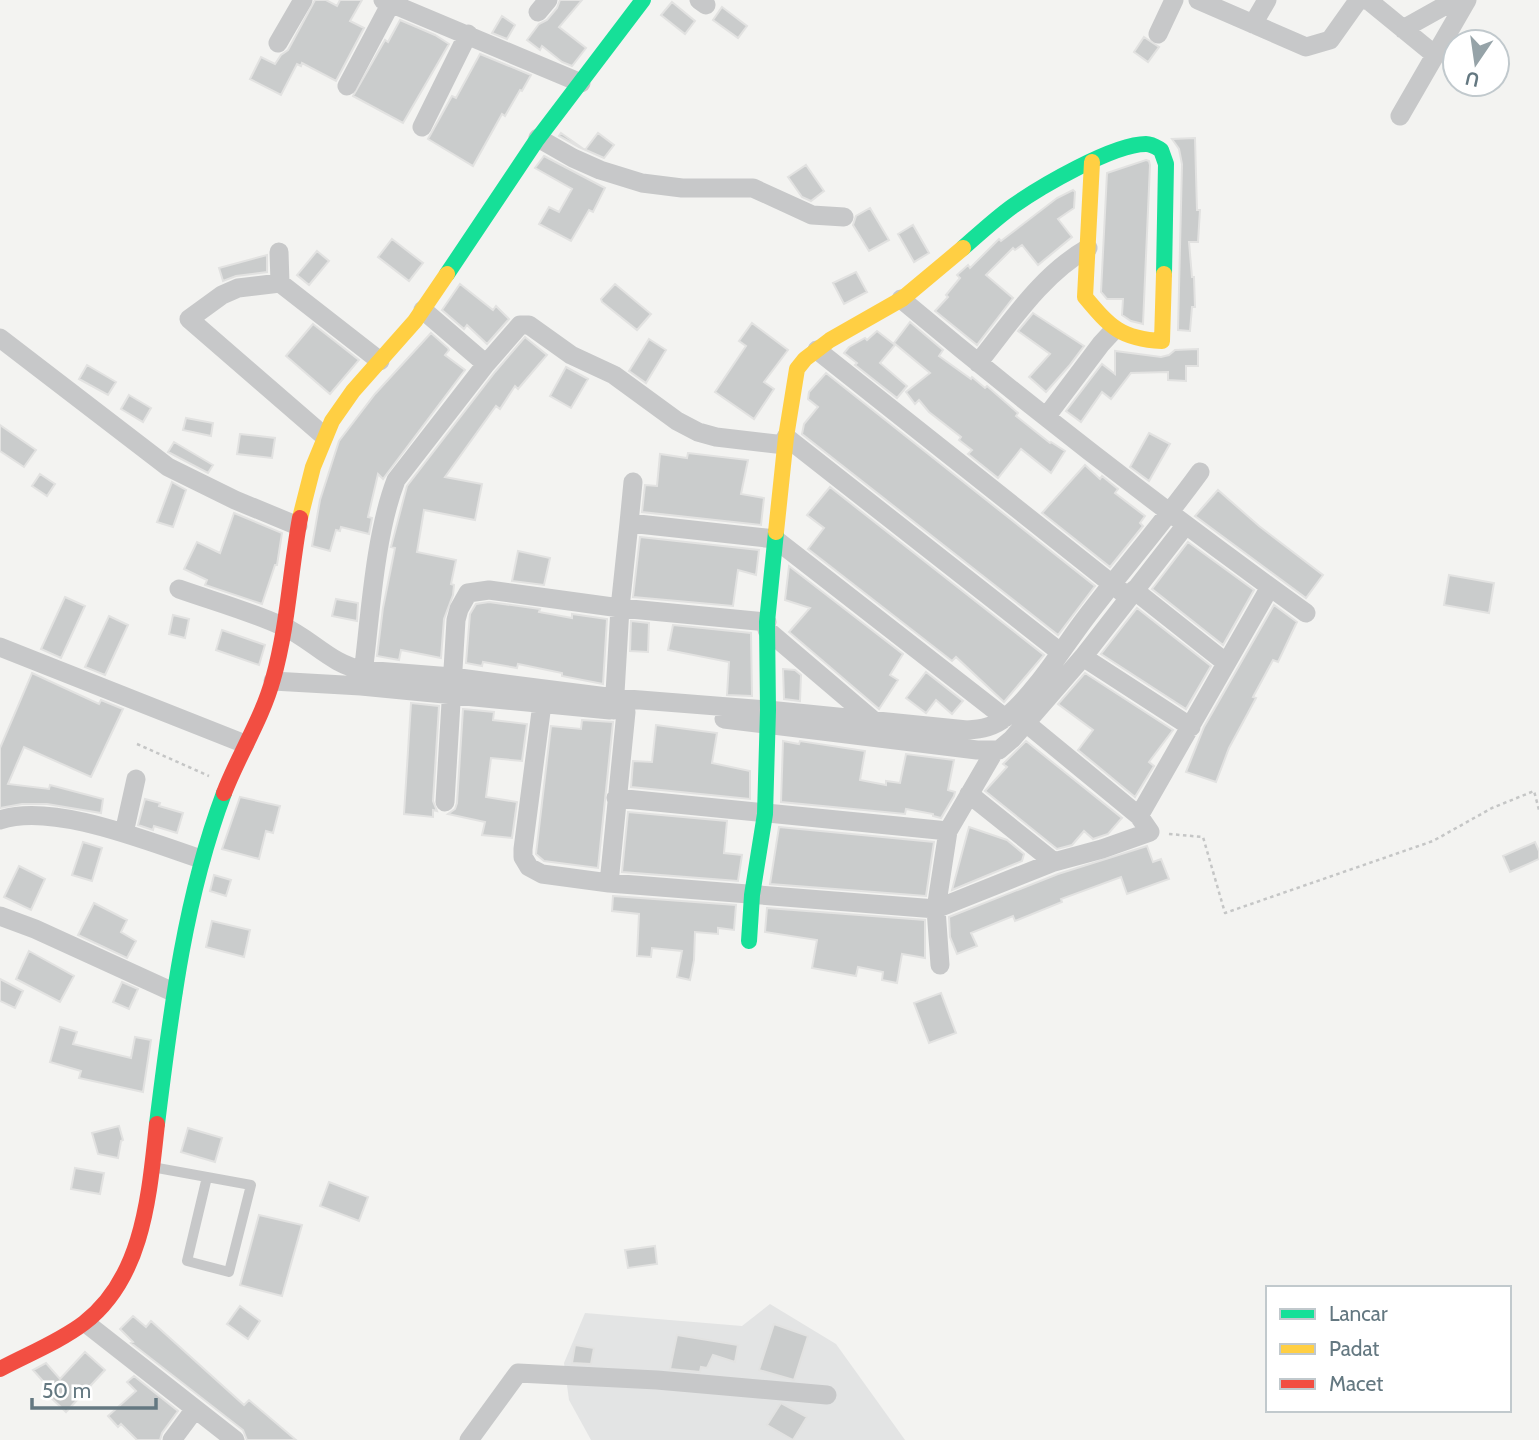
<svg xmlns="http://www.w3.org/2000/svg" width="1539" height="1440" font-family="Cabin,sans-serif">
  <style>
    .built { fill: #e3e4e4 }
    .building { fill: #cacccc; stroke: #e2e2e1; stroke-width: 2 }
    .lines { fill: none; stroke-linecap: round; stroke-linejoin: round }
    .path { stroke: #c5c6c6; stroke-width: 2.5; stroke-dasharray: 3.5 3.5; stroke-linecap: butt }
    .lane { stroke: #c7c8c9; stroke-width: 10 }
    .street { stroke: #c7c8c9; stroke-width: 19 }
    .fast { stroke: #16e098; stroke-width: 16 }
    .slow { stroke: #ffcf43; stroke-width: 16 }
    .jam { stroke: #f24e42; stroke-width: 16 }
  </style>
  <rect width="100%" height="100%" fill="#f3f3f1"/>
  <!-- built -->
  <path class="built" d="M770,1304L836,1344L905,1440H591L569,1400L564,1363L585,1313L742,1326Z"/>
  <!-- building -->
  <path class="building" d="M315,0H326L337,6L340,0H362L350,21L364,28L336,81L302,63L301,66L297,64L281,95L250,79L261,57L275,64L281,55L288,50Z
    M560,0H582L559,27L586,48L572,66L562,62L542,46L540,50L527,40L539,24L547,20L557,8Z
    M672,2L695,21L685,34L661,15Z
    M722,7L747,26L738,38L713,20Z
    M502,16L515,25L507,39L492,33Z
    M400,20L435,35L449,44L403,123L353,96L385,40L388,42Z
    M1144,37L1159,47L1148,62L1134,52Z
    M480,54L531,75L522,91L520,90L505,116L502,114L473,166L428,139L452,96L456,98Z
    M561,133L585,150L598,133L614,145L604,158L579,147L559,136Z
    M1195,138L1197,210H1200L1198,242H1189L1192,277H1194L1195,307H1192L1190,331L1178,330L1182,164L1179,149L1172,139Z
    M544,156L605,188L593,212L589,210L571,241L539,224L549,207L559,212L572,189L535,168Z
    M1146,160L1149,161L1150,165L1143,324L1131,321L1122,315L1123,299H1107L1101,292L1107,173Z
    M806,165L824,191L811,201L802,197L788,177Z
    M1073,190L1075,192L1074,208L1058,219L1072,237L1038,265L1022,245L1015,250L1013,248L986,275L1013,298L977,345L935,311L948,297L946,295L960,278L957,275L968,265L970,268L999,239L1001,241L1057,198Z
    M870,208L889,240L869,251L853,225L856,216Z
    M913,225L929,253L914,262L898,234Z
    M392,239L423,263L409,281L378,257Z
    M317,251L329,261L309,285L297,275Z
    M267,255V272L236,276L223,281L219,268Z
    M856,272L867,292L844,304L833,283Z
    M460,284L493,310L496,306L509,319L487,344L467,325L464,329L442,310Z
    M615,284L651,314L637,330L602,302L601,299Z
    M1033,313L1084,346L1069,366L1046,392L1029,377L1050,354L1018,331Z
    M910,322L943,350L939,356L971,379L972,377L985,388L987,386L1018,413L1016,416L1050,443L1051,442L1065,451L1051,473L1021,449L998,478L968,454L972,450L959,440L961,437L929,412L919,400L915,404L906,392L930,373L894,343Z
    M752,323L788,350L764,382L774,389L754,419L715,392L746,346L739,341Z
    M313,324L359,360L330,394L286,356Z
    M877,331L895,345L880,363L907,386L897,398L855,365L857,363L844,353L849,347L865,338L867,340Z
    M431,333L448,348L449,350L445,355L465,370L383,479L378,474L368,517L372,518L369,534L341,527L340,531L336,530L330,551L312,546L320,500L339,441L375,394Z
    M525,337L547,355L518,389L515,386L500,409L496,406L445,477L482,484L475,520L424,510L417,552L456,560L451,584L454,585L453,595L444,619L441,658L401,650L399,660L377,656L383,608L395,548L391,547L407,486L495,372Z
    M649,339L666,350L646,383L629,371Z
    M1198,349V366H1186V381L1168,380V372L1131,373L1111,399L1102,392L1081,422L1066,411L1102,364L1115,374V351L1161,357L1169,355L1175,350Z
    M87,365L116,382L108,395L79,379Z
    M566,367L588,379L571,408L550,396Z
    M826,373L1095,586L1058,635L802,434L804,424L818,407L808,399L809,392Z
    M129,395L151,408L143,422L121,409Z
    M186,418L213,423L211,436L183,430Z
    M0,425L36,450L24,467L0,451Z
    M1149,433L1170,444L1149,481L1130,467Z
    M240,434L275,438L272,458L237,454Z
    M174,442L213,465L208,473L168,452Z
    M688,453L748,460L741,494L764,498L761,525L642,512L645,485L657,486L660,454L687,458Z
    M1085,465L1100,479L1102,476L1118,489L1115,493L1145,516L1140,523L1143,526L1110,567L1042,513Z
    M40,474L55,484L47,496L32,486Z
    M172,482L186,490L173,527L157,522Z
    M830,487L1044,655L1004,702L956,657L952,661L808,549L824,528L807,515Z
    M1218,490L1259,526L1323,575L1306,598L1195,516Z
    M234,513L282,533L277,565H275L262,604L205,585L207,580L184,569L197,542L220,553Z
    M640,537L759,550L756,575L738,570L733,606L633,597Z
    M1188,542L1254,590L1223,645L1152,589Z
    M518,551L550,558L544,585L512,581Z
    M789,566L903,654L890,675L898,680L879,709L789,632L810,608L785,600Z
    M1449,575L1494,583L1489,613L1444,605Z
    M65,597L85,606L61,658L41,649Z
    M336,599L358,603L357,621L332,616Z
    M489,602L540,609L539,612L572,618V614L607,619L603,684L562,676V673L518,664L517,668L483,662L482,666L466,663L470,614L476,604Z
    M1274,605L1297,622L1278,662L1273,660L1253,697L1256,698L1229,748L1216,782L1186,772L1204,727Z
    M1137,608L1211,666L1186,709L1101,654Z
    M173,615L189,619L185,638L169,634Z
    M109,616L128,625L105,675L85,667Z
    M631,621L649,623L648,652L630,651Z
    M673,625L751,633L752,696L727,695L729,662L668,650Z
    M222,630L265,645L259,665L216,650Z
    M783,669L795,670L801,675L800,701L784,699Z
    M926,672L963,701L952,714L936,700L926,713L906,698Z
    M32,673L99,704L101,700L123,709L91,777L24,747L8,784L49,789L50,785L103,799L101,813L47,804H22L0,808V748Z
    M1085,673L1173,730L1149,762L1154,766L1135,797L1078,750L1093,730L1058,704Z
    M411,703L439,706L433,801L437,811L433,810V817L404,814Z
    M463,709L494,712L493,720L527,724L522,761L491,758L486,797L517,802L512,838L482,835L485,822L448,814L455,809L457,803Z
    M582,720L613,722L598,868L544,861L536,854L551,726L581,729Z
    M656,725L717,733L712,763L750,771V799L631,787L633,761L652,762Z
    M783,741L799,744L800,741L865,751L860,780L886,785V781L900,783L906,754L954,760L948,790L955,792L954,796L941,818L933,816V814L906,809L905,814L781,802Z
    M1026,741L1122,818L1108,834L1093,839L1084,831L1072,845L1057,849L985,791L1007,767L1003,764Z
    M240,797L280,806L273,833L266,831L259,859L222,849Z
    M145,799L160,803L159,806L183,813L177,833L154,826L153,830L138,825Z
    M628,812L727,821L724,853L742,855L738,881L622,872Z
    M779,827L934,842L926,896L770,884Z
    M969,827L1007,840L1024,854L1022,861L952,890Z
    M83,842L102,848L92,881L72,875Z
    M1535,842L1539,851V859L1510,872L1503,856Z
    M1147,846L1153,862L1161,859L1169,879L1127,894L1121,877L1061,899L1062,902L1015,921L1013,916L971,933L977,946L957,954L950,937L949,917L1058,874Z
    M19,866L45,879L31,910L4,897Z
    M214,875L231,880L226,896L210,891Z
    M613,896L736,905L734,930L718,928V934L695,932L694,960L690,980L677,977L682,951L652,948L651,957L637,956L639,914L612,911Z
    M94,903L127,920L121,932L136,941L127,958L78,935Z
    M767,908L925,920V958L902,954L897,983L882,980L883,972L858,967L856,976L812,968L817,940L765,932Z
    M212,921L250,930L244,957L206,947Z
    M29,951L74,976L60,1002L16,979Z
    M0,979L23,991L15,1008L0,1001Z
    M122,982L138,989L129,1009L113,1002Z
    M941,993L956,1033L929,1043L914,1003Z
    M60,1027L77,1032L73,1044L131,1058L135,1037L151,1040L143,1092L79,1078L81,1071L50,1062Z
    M119,1126L123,1140L121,1141L118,1158L98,1154L92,1133Z
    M188,1128L222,1138L215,1162L181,1152Z
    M75,1168L104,1173L100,1194L71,1189Z
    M329,1182L368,1197L359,1221L320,1206Z
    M259,1215L302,1225L282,1296L240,1285Z
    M655,1246L657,1264L628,1268L625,1250Z
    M240,1306L260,1321L248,1339L227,1324Z
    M133,1316L146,1327L151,1321L244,1405L249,1400L296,1440H247L243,1430L131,1343L133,1342L120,1329Z
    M774,1324L808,1336L794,1380L759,1370Z
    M677,1335L738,1345L735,1362L713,1355L707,1368L701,1367L700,1372L670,1369Z
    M575,1345L594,1348L591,1364L572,1363Z
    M85,1352L105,1370L66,1412L47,1394L51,1390L33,1370L46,1363L60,1379Z
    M134,1376L178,1411L162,1433L160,1440H137L121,1424L118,1427L108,1416L136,1391L127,1382Z
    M781,1403L807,1417L793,1440L767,1425Z"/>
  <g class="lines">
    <!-- path -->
    <path class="path" d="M137,744L209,776
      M1169,834L1203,837L1225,913L1433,841L1492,808L1534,791L1539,810"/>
    <!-- lane -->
    <path class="lane" d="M152,1167L251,1185L229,1272L187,1261L207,1177"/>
    <!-- street -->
    <path class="street" d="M383,0L581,83
      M699,0L706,5
      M1198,0L1306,47L1330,40L1357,2L1361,0
      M1365,0L1369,1L1435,55
      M538,12L548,0
      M1253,24L1267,0
      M1403,29L1455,0
      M1158,34L1174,0
      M278,43L303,0
      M347,86L391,3
      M1400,116L1467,0
      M422,127L468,34
      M538,138L573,158L600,170L642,183L682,188H753L812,215L844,217
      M279,252L280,283
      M901,299C1032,409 1167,513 1306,613
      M423,310L486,364
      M0,338L168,467L235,500L298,526
      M817,350L1122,592
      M978,363C1011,322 1041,275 1088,248
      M1046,417L1101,344L1113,331
      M324,436L189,319L222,295L238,288L280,283L380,361
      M786,437L1060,652
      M629,523L633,482
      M179,589C213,601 249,611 282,626C311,638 331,665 363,670L452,677L615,698L768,710L967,730C982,729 994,727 1006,717C1033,696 1063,648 1084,620C1122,570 1163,523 1200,472
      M1134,590L1225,662
      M767,630L874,721
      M0,647L245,744
      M1083,657L1191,727
      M273,681L361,686L610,710
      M362,682C370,621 374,537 396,480L486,364L520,325H529L571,355L614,375L677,421L698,432L716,437L785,445
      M542,704L523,849V857L529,867L542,874L609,883L936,909L940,965
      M614,710L620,608L629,523L775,539L1005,718
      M724,719L977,750H999L1012,739L1083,657L1185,526
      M994,752L948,831L936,909L1054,862L1102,849L1150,832L1139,816L1026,723
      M969,794L1054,862
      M616,798L948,831
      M445,802L456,620L459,609L468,593L489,590L620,608L767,622
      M1139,816L1270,587
      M0,820C53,802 149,842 201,859
      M124,833L136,779
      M609,883L626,712
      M0,916L35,929L173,992
      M87,1324L235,1440
      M172,1440L195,1409
      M469,1440L518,1373L657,1380L827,1395"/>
    <!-- fast -->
    <path class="fast" d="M963,248C979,234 995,219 1013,206C1040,187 1113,144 1146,144C1152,144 1156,147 1161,150L1166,164L1164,274
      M447,274L536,141L643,0
      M749,941L752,895L765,814L768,710L767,622L776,532
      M157,1124C171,1011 184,900 224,793"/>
    <!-- slow -->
    <path class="slow" d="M1092,162L1085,297C1110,327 1121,339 1162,341L1164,274
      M300,518L313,467L332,421L353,391L415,321L447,274
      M776,532L786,437L797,369L805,359L830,340L902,299L963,248"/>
    <!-- jam -->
    <path class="jam" d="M224,793C239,754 262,719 273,679C288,626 290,572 300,518
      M0,1369C28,1354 59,1342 84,1323C144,1277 149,1194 157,1124"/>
  </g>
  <!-- legend -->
  <rect x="1266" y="1286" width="245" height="126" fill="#ffffff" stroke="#c1c9cd" stroke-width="2"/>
  <rect x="1280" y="1309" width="35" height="10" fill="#16e098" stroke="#c1c9cd" stroke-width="2"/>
  <text x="1329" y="1321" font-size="21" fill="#647881">Lancar</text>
  <rect x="1280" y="1344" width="35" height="10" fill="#ffcf43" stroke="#c1c9cd" stroke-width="2"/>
  <text x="1329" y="1356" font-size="21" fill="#647881">Padat</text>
  <rect x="1280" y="1379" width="35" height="10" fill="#f24e42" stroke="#c1c9cd" stroke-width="2"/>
  <text x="1329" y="1391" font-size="21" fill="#647881">Macet</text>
  <!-- north arrow -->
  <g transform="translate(1476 63) rotate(193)"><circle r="33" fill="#ffffff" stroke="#c1c9cd" stroke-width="2"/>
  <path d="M0-5L12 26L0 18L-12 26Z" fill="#96a3a8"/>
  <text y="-10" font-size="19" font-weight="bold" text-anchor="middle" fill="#647881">U</text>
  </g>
  <!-- scale -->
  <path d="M32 1398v10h124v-10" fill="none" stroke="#647881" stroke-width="3.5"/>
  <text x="42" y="1398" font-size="21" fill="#647881" stroke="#ffffff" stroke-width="5" paint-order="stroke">50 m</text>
</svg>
